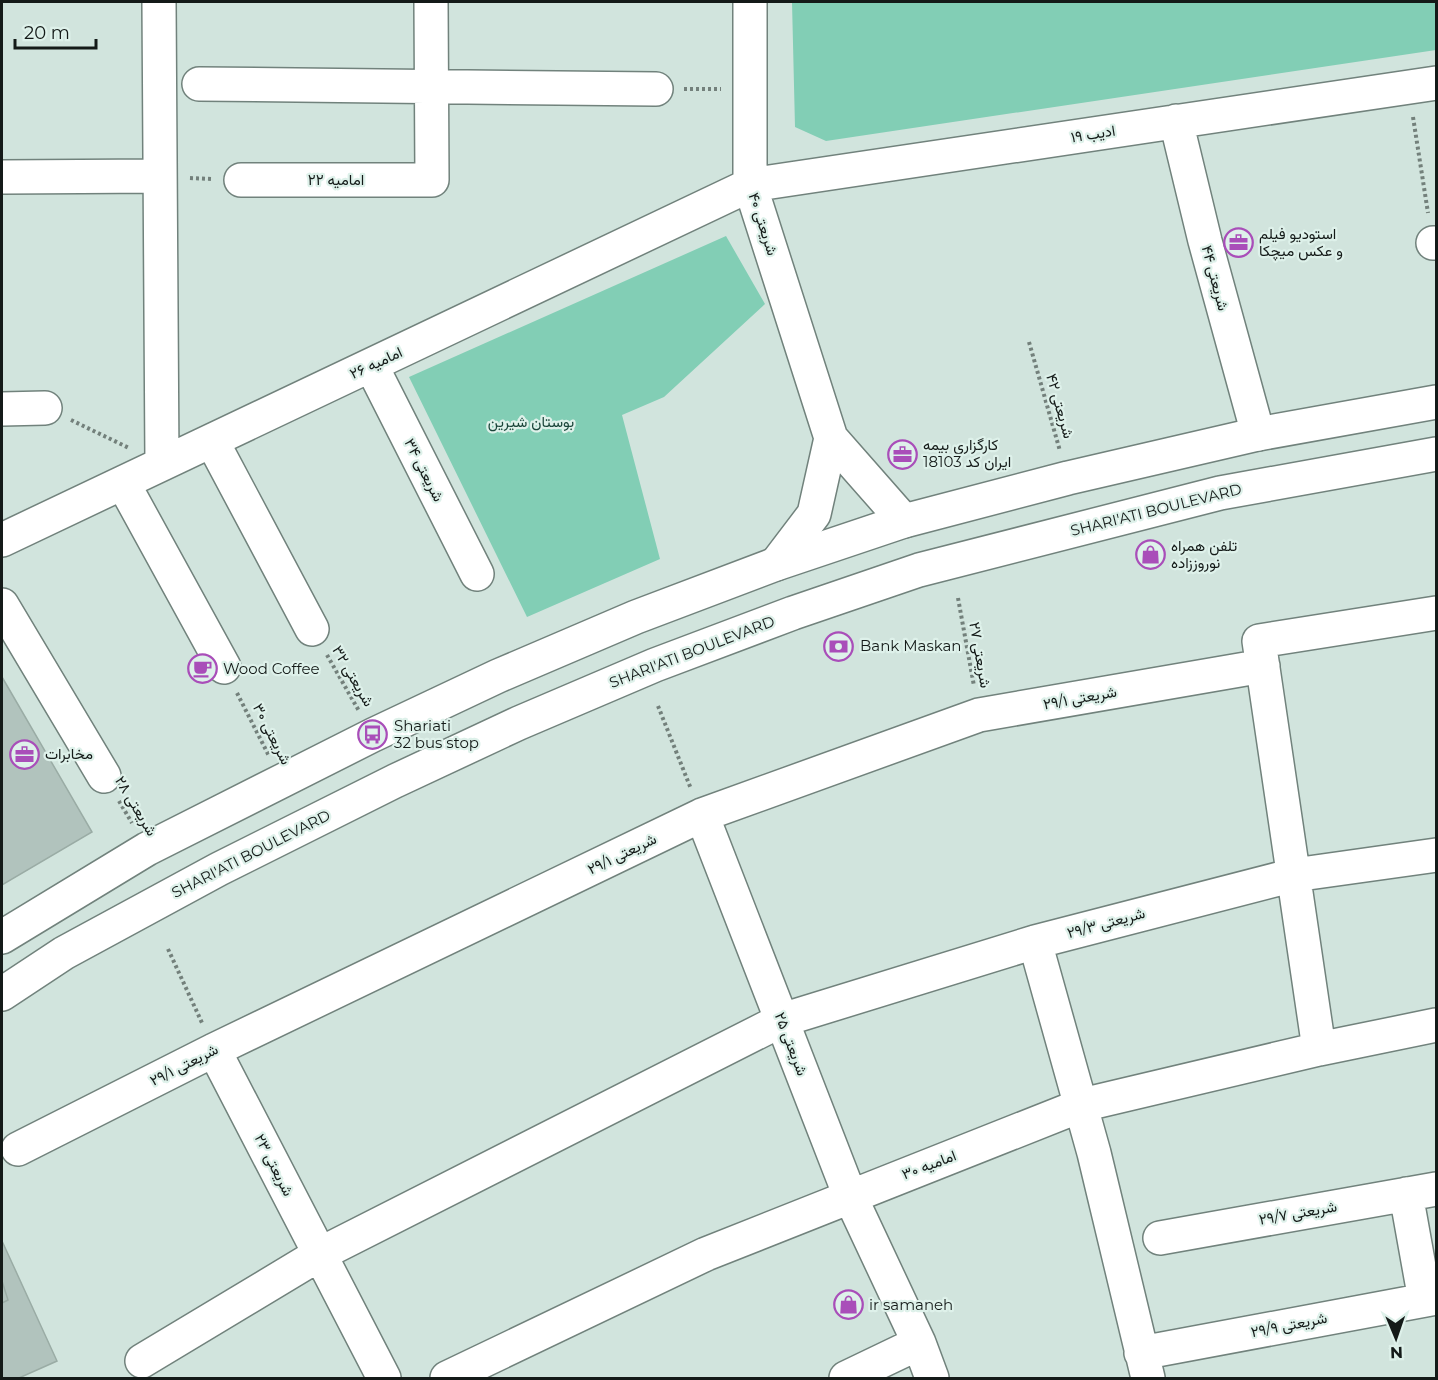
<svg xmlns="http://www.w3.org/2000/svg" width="1438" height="1380" font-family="Montserrat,Vazirmatn,sans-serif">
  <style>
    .park { fill: #82ceb5 }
    .building { fill: #b1c3bd; stroke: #9aaca5; stroke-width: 1.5 }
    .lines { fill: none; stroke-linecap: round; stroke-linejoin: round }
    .minor-casing { stroke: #71827c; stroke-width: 36 }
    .secondary-casing { stroke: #71827c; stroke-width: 36 }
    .path { stroke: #73807b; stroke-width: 4; stroke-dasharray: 3 3; stroke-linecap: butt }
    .minor { stroke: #fff; stroke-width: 33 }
    .secondary { stroke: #fff; stroke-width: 33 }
    .labels { text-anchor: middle; stroke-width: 4.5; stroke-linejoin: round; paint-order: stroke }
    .street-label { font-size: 15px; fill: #141a18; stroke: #def1ea }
    .poi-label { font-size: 15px; fill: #141a18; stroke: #def1ea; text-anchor: start }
    .park-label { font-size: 15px; fill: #1a4539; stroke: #def1ea }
  </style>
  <rect width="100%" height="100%" fill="#d1e4dd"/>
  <!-- park -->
  <path class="park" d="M792,2H1436V50L826,141L795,127Z
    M726,236L765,304L664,397L622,415L660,559L527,617L409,377Z"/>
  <!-- building -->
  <path class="building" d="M2,677L92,832L2,885Z
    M2,1241L57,1361L19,1378H2Z
    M2,1281L8,1300L2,1303Z"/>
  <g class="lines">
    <defs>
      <path id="minor" d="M159,2L162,464
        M750,2V185L831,438
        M199,84L656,89
        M1176,121L1205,241L1258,434
        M2,177L159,176
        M241,180H432L431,2
        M1433,243H1436
        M371,365L477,574
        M2,409L45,408
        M212,441L312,629
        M123,483L224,667
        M2,540L750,185L1436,83
        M776,564L814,514L831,438L904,521
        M2,605L104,776
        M702,815L850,1196L919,1343L932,1378
        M1035,942L1094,1153L1148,1378
        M1319,1049L1259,641L1436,613
        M214,1050L384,1378
        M18,1149L214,1050L702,815L979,715L1263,666
        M1406,1194L1425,1300
        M1160,1238L1436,1189
        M1141,1353L1436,1298
        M142,1361L320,1254L782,1020L1035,942L1294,875L1436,855
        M447,1378L706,1254L1082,1105L1319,1049L1436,1025
        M846,1378L919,1343"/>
      <path id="secondary" d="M2,937L147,849L373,735L498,676L636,617L776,564L904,521L1068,478L1258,434L1436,402
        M2,994L64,953L219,869L395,781L519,723L655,665L793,613L919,570L1220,493L1436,454"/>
    </defs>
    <!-- minor casing -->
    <use href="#minor" class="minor-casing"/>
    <!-- secondary casing -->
    <use href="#secondary" class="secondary-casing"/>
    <!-- path -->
    <path class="path" d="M684,89H721
      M1413,117L1428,213
      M190,178L213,179
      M1029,342L1060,451
      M71,420L129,448
      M958,598L974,686
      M327,655L359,711
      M237,693L269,756
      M658,706L691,789
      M119,801L132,823
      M168,949L203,1025"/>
    <!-- minor -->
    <use href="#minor" class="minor"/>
    <!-- secondary -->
    <use href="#secondary" class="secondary"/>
  </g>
  <!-- icons -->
  <defs>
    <symbol id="office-ring" viewBox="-11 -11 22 22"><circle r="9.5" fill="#def1ea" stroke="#a94eb9" stroke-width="1.5"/><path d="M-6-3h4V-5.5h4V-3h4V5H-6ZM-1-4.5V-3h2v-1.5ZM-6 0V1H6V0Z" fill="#a94eb9"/></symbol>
    <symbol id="shop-ring" viewBox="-11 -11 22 22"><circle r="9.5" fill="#def1ea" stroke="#a94eb9" stroke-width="1.5"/><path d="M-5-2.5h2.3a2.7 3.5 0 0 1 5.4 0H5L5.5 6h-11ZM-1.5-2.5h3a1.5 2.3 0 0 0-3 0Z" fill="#a94eb9"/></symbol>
    <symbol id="bank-ring" viewBox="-11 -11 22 22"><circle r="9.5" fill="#def1ea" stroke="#a94eb9" stroke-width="1.5"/><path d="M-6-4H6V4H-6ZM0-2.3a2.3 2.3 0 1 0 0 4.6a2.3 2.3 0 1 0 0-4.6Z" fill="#a94eb9"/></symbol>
    <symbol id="cafe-ring" viewBox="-11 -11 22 22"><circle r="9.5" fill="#def1ea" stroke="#a94eb9" stroke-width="1.5"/><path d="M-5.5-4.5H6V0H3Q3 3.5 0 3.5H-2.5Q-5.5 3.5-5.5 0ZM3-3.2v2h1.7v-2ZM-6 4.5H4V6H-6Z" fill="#a94eb9"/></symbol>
    <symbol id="bus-ring" viewBox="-11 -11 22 22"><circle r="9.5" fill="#def1ea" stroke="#a94eb9" stroke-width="1.5"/><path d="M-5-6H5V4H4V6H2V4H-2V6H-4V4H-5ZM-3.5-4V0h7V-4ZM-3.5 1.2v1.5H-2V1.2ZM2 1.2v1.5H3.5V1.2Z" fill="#a94eb9"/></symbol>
  </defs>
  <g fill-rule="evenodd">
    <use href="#office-ring" x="1222" y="226" width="33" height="33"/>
    <use href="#office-ring" x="886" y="438" width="33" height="33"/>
    <use href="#shop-ring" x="1134" y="538" width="33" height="33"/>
    <use href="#bank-ring" x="822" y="630" width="33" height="33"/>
    <use href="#cafe-ring" x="186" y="652" width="33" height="33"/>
    <use href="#bus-ring" x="356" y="718" width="33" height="33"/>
    <use href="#office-ring" x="8" y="738" width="33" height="33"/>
    <use href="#shop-ring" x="832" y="1288" width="33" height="33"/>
  </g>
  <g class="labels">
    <!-- street labels -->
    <g class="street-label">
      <text transform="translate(1093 134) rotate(-9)" y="5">ادیب ۱۹</text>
      <text x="336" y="185">امامیه ۲۲</text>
      <text transform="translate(763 224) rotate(72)" y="5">شریعتی ۴۰</text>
      <text transform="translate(1215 278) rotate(75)" y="5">شریعتی ۴۴</text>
      <text transform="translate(376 363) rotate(-25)" y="5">امامیه ۲۶</text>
      <text transform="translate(1060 406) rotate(74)" y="5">شریعتی ۴۲</text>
      <text transform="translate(424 470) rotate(63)" y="5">شریعتی ۳۴</text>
      <text transform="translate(1156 510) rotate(-14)" y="5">SHARI'ATI BOULEVARD</text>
      <text transform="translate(692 652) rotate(-21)" y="5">SHARI'ATI BOULEVARD</text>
      <text transform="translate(980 655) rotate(80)" y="5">شریعتی ۲۷</text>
      <text transform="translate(353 676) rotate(60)" y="5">شریعتی ۳۲</text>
      <text transform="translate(1080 698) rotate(-10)" y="5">شریعتی ۲۹/۱</text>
      <text transform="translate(272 734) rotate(63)" y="5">شریعتی ۳۰</text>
      <text transform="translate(136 806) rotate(59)" y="5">شریعتی ۲۸</text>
      <text transform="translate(251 854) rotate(-27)" y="5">SHARI'ATI BOULEVARD</text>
      <text transform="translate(622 854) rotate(-26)" y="5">شریعتی ۲۹/۱</text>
      <text transform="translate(1106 923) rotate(-15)" y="5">شریعتی ۲۹/۳</text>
      <text transform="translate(791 1044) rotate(69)" y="5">شریعتی ۲۵</text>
      <text transform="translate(184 1065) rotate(-27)" y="5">شریعتی ۲۹/۱</text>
      <text transform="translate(274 1165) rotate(63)" y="5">شریعتی ۲۳</text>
      <text transform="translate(929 1165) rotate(-21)" y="5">امامیه ۳۰</text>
      <text transform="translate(1298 1213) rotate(-10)" y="5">شریعتی ۲۹/۷</text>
      <text transform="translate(1289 1325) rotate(-11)" y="5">شریعتی ۲۹/۹</text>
    </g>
    <!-- poi labels -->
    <g class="poi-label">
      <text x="1259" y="239">استودیو فیلم<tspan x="1259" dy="17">و عکس میچکا</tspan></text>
      <text x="923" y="450">کارگزاری بیمه<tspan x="923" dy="17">ایران کد 18103</tspan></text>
      <text x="1171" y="551">تلفن همراه<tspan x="1171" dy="17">نوروززاده</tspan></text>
      <text x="860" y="651">Bank Maskan</text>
      <text x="223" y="674">Wood Coffee</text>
      <text x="394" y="731">Shariati<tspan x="394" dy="17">32 bus stop</tspan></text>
      <text x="45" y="759">مخابرات</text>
      <text x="869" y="1310">ir samaneh</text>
    </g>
    <!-- park labels -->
    <g class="park-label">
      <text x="531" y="427">بوستان شیرین</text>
    </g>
  </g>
  <!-- border -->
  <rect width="1438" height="1380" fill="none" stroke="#141a18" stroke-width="6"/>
  <!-- north arrow -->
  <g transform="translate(1396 1338) rotate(178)" stroke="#def1ea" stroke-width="4.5" paint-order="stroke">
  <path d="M0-4.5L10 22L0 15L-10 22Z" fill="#141a18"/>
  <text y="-9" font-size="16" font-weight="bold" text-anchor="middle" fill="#141a18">N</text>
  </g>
  <!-- scale -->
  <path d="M15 39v9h81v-9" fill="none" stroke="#141a18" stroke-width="3"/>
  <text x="24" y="39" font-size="18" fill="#141a18" stroke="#def1ea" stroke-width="4.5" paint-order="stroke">20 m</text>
</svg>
